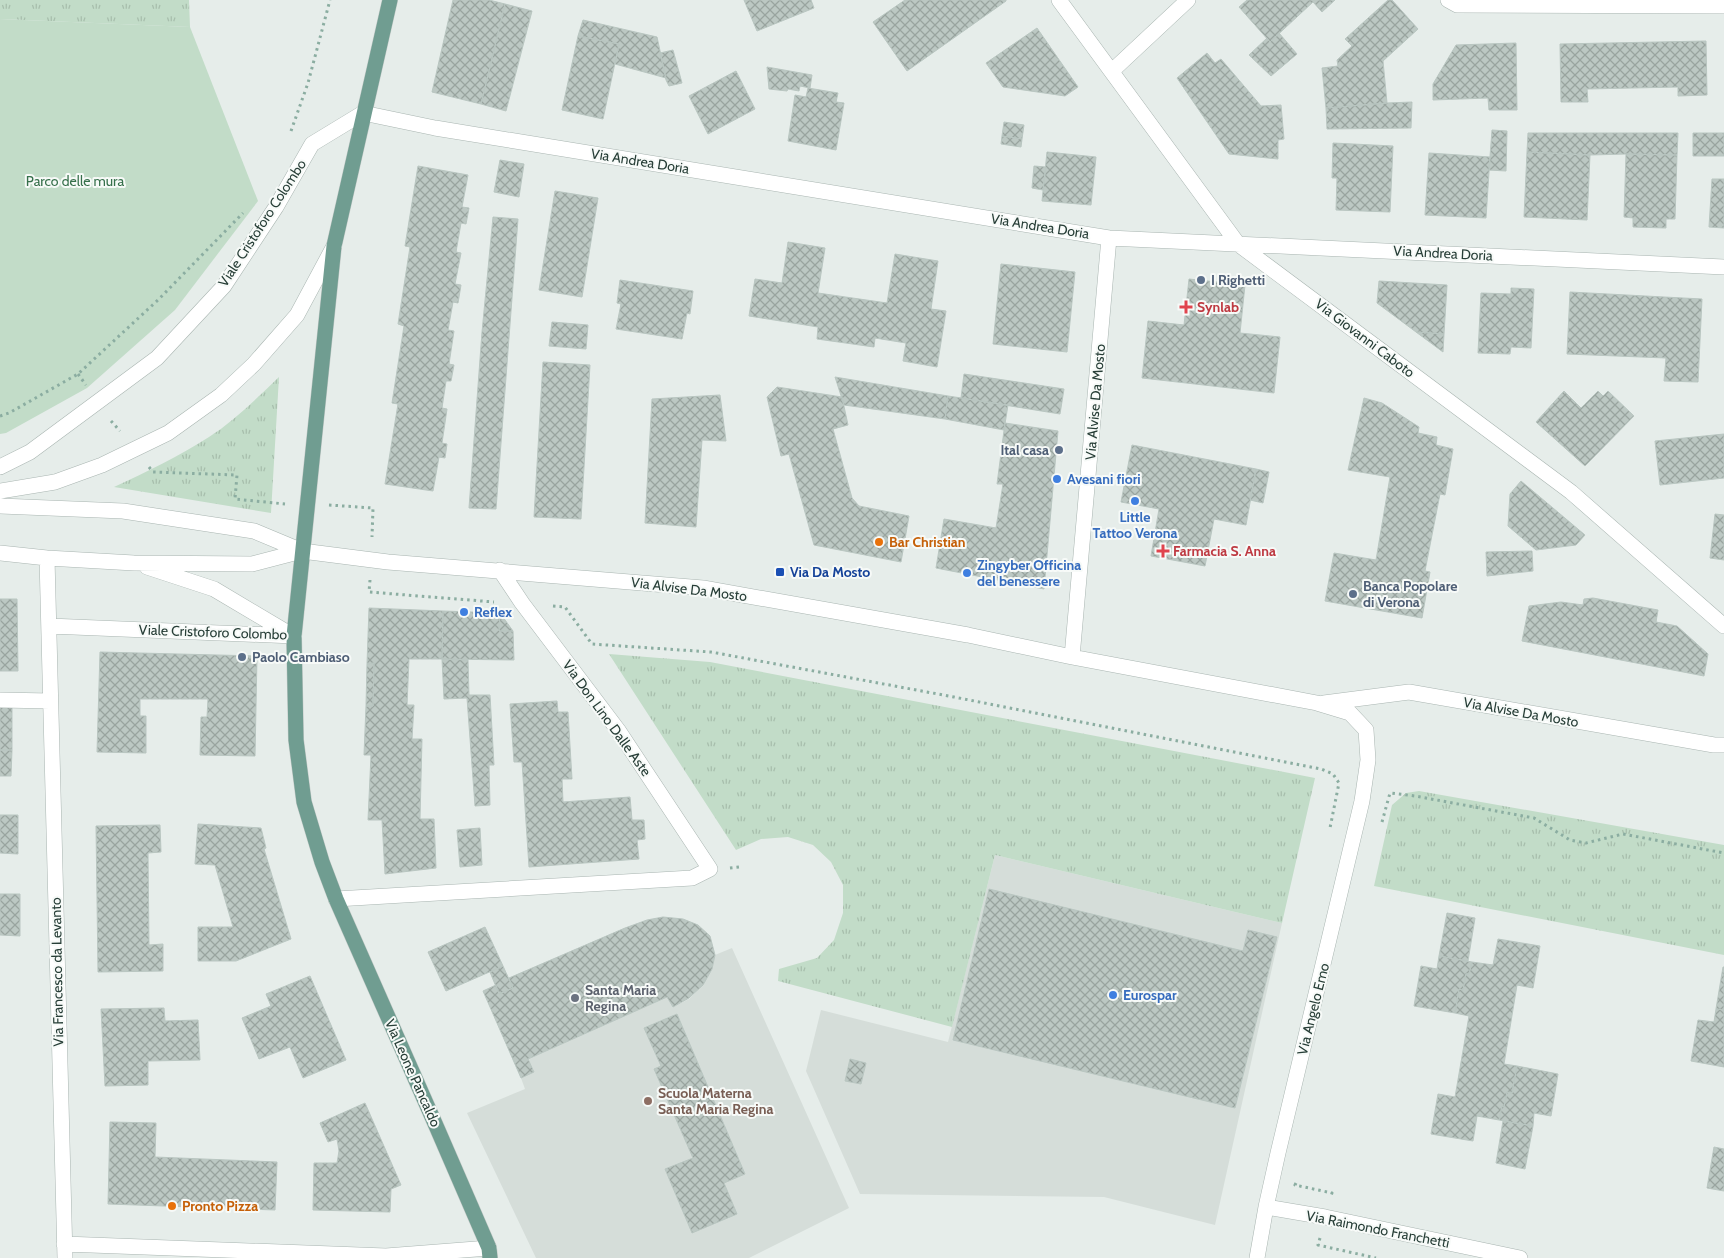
<svg xmlns="http://www.w3.org/2000/svg" width="1724" height="1258" font-family="Cabin,sans-serif">
  <style>
    .built { fill: #d5ddd9 }
    .grass { fill: url(#grass-tufts) }
    .pitch { fill: #c2dcc8 }
    .building { fill: url(#building-cross-hatch); stroke: #b9c6c1 }
    .lines { fill: none; stroke-linecap: round; stroke-linejoin: round }
    .minor-casing { stroke: #a9b5b1; stroke-width: 16 }
    .major-casing { stroke: #c3c9c7; stroke-width: 16 }
    .path { stroke: #8bada1; stroke-width: 3; stroke-dasharray: 2.5 4; stroke-linecap: butt }
    .minor { stroke: #fff; stroke-width: 15 }
    .major { stroke: #709d91; stroke-width: 15 }
    .service-dot { fill: #5c6f8a; stroke: #f7faf8; stroke-width: 2 }
    .health-dot { fill: #e0444e; stroke: #f7faf8; stroke-width: 2 }
    .shop-dot { fill: #3f7fe0; stroke: #f7faf8; stroke-width: 2 }
    .food-dot { fill: #e8710a; stroke: #f7faf8; stroke-width: 2 }
    .transit-dot { fill: #1a4fb4; stroke: #f7faf8; stroke-width: 2 }
    .worship-dot { fill: #6b7280; stroke: #f7faf8; stroke-width: 2 }
    .education-dot { fill: #8d6e63; stroke: #f7faf8; stroke-width: 2 }
    .labels { text-anchor: middle; stroke-width: 4; stroke-linejoin: round; paint-order: stroke }
    .street-label { font-size: 14px; fill: #273e37; stroke: #f7faf8 }
    .park-label { font-size: 14px; fill: #36704b; stroke: #f7faf8 }
    .service-label { font-size: 14px; font-weight: bold; fill: #4e5e75; stroke: #f7faf8; text-anchor: start }
    .health-label { font-size: 14px; font-weight: bold; fill: #be3a42; stroke: #f7faf8; text-anchor: start }
    .shop-label { font-size: 14px; font-weight: bold; fill: #366cbe; stroke: #f7faf8; text-anchor: start }
    .food-label { font-size: 14px; font-weight: bold; fill: #c56008; stroke: #f7faf8; text-anchor: start }
    .transit-label { font-size: 14px; font-weight: bold; fill: #164399; stroke: #f7faf8; text-anchor: start }
    .worship-label { font-size: 14px; font-weight: bold; fill: #5b616d; stroke: #f7faf8; text-anchor: start }
    .education-label { font-size: 14px; font-weight: bold; fill: #785e54; stroke: #f7faf8; text-anchor: start }
  </style>
  <defs>
    <pattern id="grass-tufts" width="24" height="20" patternUnits="userSpaceOnUse" patternTransform="scale(1.25)"><rect width="24" height="20" fill="#c2dcc8"/><path d="M3 7l-1-3M5 7V3M7 7l1-3M15 17l-1-3M17 17v-4M19 17l1-3" fill="none" stroke="#a7beac"/></pattern>
    <pattern id="building-cross-hatch" width="8" height="8" patternUnits="userSpaceOnUse" patternTransform="scale(1.25)"><rect width="8" height="8" fill="#bcc8c3"/><path d="M0 0l8 8M0 8l8-8" fill="none" stroke="#99a49f"/></pattern>
  </defs>
  <rect width="100%" height="100%" fill="#e6edea"/>
  <!-- built -->
  <path class="built" d="M995,855L1282,923L1215,1225L1104,1197L860,1194L806,1071L821,1010L948,1042Z
    M732,948L849,1208L749,1258H536L467,1113L525,1089L521,1078L534,1071L528,1059L667,997L673,1007L689,999L703,985L712,969L715,955Z"/>
  <!-- grass -->
  <path class="grass" d="M0,0H189L190,27L0,19Z
    M279,377L271,513L114,487C147,472 179,456 209,437C235,420 257,398 279,377Z
    M609,654L710,662L1315,778L1282,923L995,855L952,1027L778,981L779,969L817,958L834,940L843,913V885L831,862L813,845L788,837L761,839L736,850Z
    M1419,791L1724,845V955L1374,886L1392,805L1406,793Z"/>
  <!-- pitch -->
  <path class="pitch" d="M0,19L190,27L258,201L175,310L87,388L6,433L0,434Z"/>
  <!-- building -->
  <path class="building" d="M453,0H489L505,4L481,104L432,92Z
    M744,0H811L814,8L757,31Z
    M905,0H1006V1L907,71L873,22Z
    M1247,0H1335L1322,12L1313,2L1270,42L1239,7Z
    M1388,0H1392L1418,29L1383,61L1387,103L1326,108L1322,68L1338,66L1337,60L1352,46L1345,39Z
    M505,4L532,11L506,111L481,104Z
    M583,20L657,37L666,78L615,64L619,44L578,36Z
    M1037,28L1078,87L1065,96L1003,87L986,63Z
    M1279,33L1297,54L1271,76L1249,55L1267,38L1270,42Z
    M578,36L619,44L603,119L562,110Z
    M1706,41L1707,95L1678,96V87L1587,89L1588,102H1561L1560,44Z
    M1516,43L1517,110H1489L1488,98L1433,100V84L1456,45Z
    M673,50L682,83L669,86L666,80L660,53Z
    M1207,53L1215,63L1221,59L1261,106L1281,105L1284,139L1278,140V159L1229,154L1177,78Z
    M767,67L812,75L810,88L800,86L799,91L788,89L787,91L769,89Z
    M736,71L755,109L708,134L689,96Z
    M808,88L838,93L836,102L844,103L836,150L788,141L795,95L806,97Z
    M1412,102L1411,128L1327,129L1326,108L1387,103Z
    M1004,122L1024,125L1022,139L1002,136Z
    M1492,130L1507,131L1506,171L1489,170Z
    M1528,133H1678L1677,155L1626,154L1590,155L1527,152Z
    M1693,133H1724V156H1693Z
    M1002,136L1022,139L1021,147L1001,144Z
    M1333,143L1393,146L1390,212L1336,210L1337,178H1332Z
    M1047,152L1096,157L1091,205L1042,201Z
    M1527,152L1590,155L1587,220L1524,217Z
    M1429,153L1490,157L1486,218L1425,215Z
    M1626,154L1677,155L1675,219H1666V228L1633,227V218L1624,217Z
    M500,160L524,164L519,197L494,192Z
    M418,166L468,175L462,207L469,208L466,224L461,223L456,252L461,253L455,284L461,285L458,303L453,302L448,330L454,331L449,364L454,365L451,381H446L442,408L447,409L442,443L447,444L445,458L439,457L433,491L385,484L398,404L392,403L404,326L398,324L410,247L405,246Z
    M1034,166L1046,167L1043,190L1032,188Z
    M1712,179H1724V228L1709,227Z
    M555,191L598,198L582,297L539,290Z
    M493,217L518,219L496,509L469,508L482,332Z
    M788,242L825,248L818,293L887,303L895,254L938,261L931,309L946,311L937,367L903,361L906,343L875,338L874,347L817,339L818,327L749,316L755,279L782,283Z
    M1001,264L1075,272L1067,352L993,344Z
    M1189,279L1245,285L1240,333L1280,337L1274,393L1142,378L1148,321L1184,325Z
    M620,280L693,291L690,314L687,313L682,339L616,329L621,304L617,303Z
    M1379,281L1447,285L1444,334L1416,332L1377,303Z
    M1511,288L1534,289L1531,348L1511,347L1510,354L1478,353L1481,293L1511,294Z
    M1570,292L1702,299L1698,382L1664,381L1666,358L1567,354Z
    M552,322L588,325L586,349L549,346Z
    M1416,332L1444,334L1443,352Z
    M543,362L590,365L581,519L534,517Z
    M964,374L1064,389L1060,414L961,398Z
    M835,377L948,396L945,419L844,405Z
    M777,387L842,397L848,425L833,429L852,498L859,506L909,516L901,562L814,545L789,454L781,456L767,397Z
    M1564,391L1581,408L1598,391L1603,396L1608,391L1634,416L1585,466L1536,422Z
    M720,395L726,441L702,440L696,527L645,523L652,399Z
    M948,396L1008,405L1004,430L945,419Z
    M1364,398L1382,403L1419,427L1418,433L1437,437L1436,445L1453,449L1445,495L1440,494L1425,571L1430,572L1422,618L1325,601L1334,553L1376,560L1390,477L1348,470Z
    M1005,423L1058,431L1044,589L936,568L944,519L996,528L1003,484H997Z
    M1724,434V478L1660,485L1655,441Z
    M1132,445L1256,469L1246,525L1214,519L1205,566L1151,556L1159,509L1121,502Z
    M1256,469L1269,472L1263,503L1250,500Z
    M1521,481L1585,535L1576,545L1536,550L1508,526L1510,494Z
    M1715,514L1724,515V560L1710,558Z
    M1532,551L1533,571L1487,576L1486,552Z
    M1593,598L1658,610L1656,622L1677,626L1708,654L1704,676L1522,641L1529,606L1561,602L1583,605L1584,599Z
    M0,599H17L18,671H0Z
    M369,608L443,611L442,659H409L407,705H414L412,739H422L420,819H434L436,868L385,874L382,820H368L371,755H364L366,706H373L374,663L367,664Z
    M443,611L500,613L499,631H513L514,660L442,659Z
    M500,613L513,631H499Z
    M100,652L257,656L255,756L200,755L201,717H207L208,699H140V716H146V753L97,752Z
    M442,659L468,660L469,695H490L494,765H489L490,805L475,806L467,698L444,699Z
    M374,663L373,706H366L367,664Z
    M557,701L558,712H568L572,779H562L563,802L630,797L632,820H644L645,839L637,840L639,859L529,867L522,762H514L510,704Z
    M0,707H12V750H0Z
    M0,750H12L11,776H0Z
    M0,815H18V854L0,853Z
    M198,824L261,828L266,848L264,849L291,939L236,961H198V927H233L215,865L195,864Z
    M160,825L161,852L148,853L149,945L163,944V971L98,972L96,826Z
    M480,828L482,865L460,867L457,830Z
    M989,889L1243,951L1248,930L1277,937L1235,1108L953,1040Z
    M0,894H20V936L0,935Z
    M1447,913L1475,918L1468,961L1439,956Z
    M663,917L683,919L698,925L710,936L715,955L712,969L703,985L689,998L673,1007L667,997L528,1059L534,1072L521,1078L483,991L496,985L499,994L513,988L509,978L625,928L647,920Z
    M485,927L503,966L446,991L428,952Z
    M1498,939L1540,946L1533,988L1517,985L1504,1064L1517,1066L1512,1093L1507,1092L1504,1107L1502,1106L1499,1120L1477,1116L1473,1141L1431,1134L1438,1094L1455,1097L1469,1016L1455,1013L1459,989L1463,990L1466,974H1469L1472,962L1493,965Z
    M1439,956L1472,962L1469,974H1466L1463,990L1459,989L1455,1013L1414,1006L1421,966L1437,969Z
    M503,966L513,988L499,994L490,972Z
    M1723,967H1724V1010L1716,1009Z
    M310,976L346,1060L303,1078L290,1047L259,1059L242,1018L271,1006L266,994Z
    M164,1008L165,1021L198,1020L200,1060L148,1061V1085L105,1086L101,1009Z
    M1716,1009L1724,1010V1067L1691,1061L1698,1020L1714,1022Z
    M677,1014L745,1174L724,1183L737,1214L692,1233L665,1169L693,1158L654,1069L661,1066L644,1028Z
    M850,1059L866,1063L861,1084L845,1081Z
    M1517,1066L1558,1074L1551,1116L1534,1113L1533,1126L1499,1120L1502,1106L1504,1107L1507,1092L1512,1093Z
    M365,1103L401,1185L391,1189L390,1212L313,1210L314,1163H337L339,1151L337,1139L328,1142L320,1123Z
    M1503,1121L1533,1126L1525,1169L1496,1163Z
    M110,1122L156,1123L155,1157L277,1162L275,1210L108,1204Z
    M1714,1147L1724,1149V1191L1707,1188Z"/>
  <g class="lines">
    <defs>
      <path id="minor" d="M1059,0L1238,244L1571,492L1724,626
        M1448,0L1457,5L1724,6
        M1112,71L1188,0
        M0,467L30,452L157,358L224,286L276,207L312,144L363,113L435,128L1109,238L1724,267
        M0,491L55,482L102,465L168,433L221,395L254,364L297,315L334,246
        M0,506L123,511L254,531L302,551L388,562L703,588L968,635L1072,657L1317,703L1350,713L1366,730L1368,760L1362,801L1278,1153L1266,1207L1257,1258
        M0,553L47,558L134,563L252,564L302,551
        M47,558L65,1258
        M147,567L214,589L293,636
        M49,626L294,636
        M1072,657L1109,238
        M0,700L50,701
        M1324,703L1409,692L1714,745H1724
        M336,899L692,878L710,869L618,730L522,603L500,570
        M1266,1207L1325,1217L1520,1258
        M64,1244L386,1256L489,1248"/>
      <path id="major" d="M390,0L334,246L294,636L296,740L304,802L322,862L336,899L437,1128L489,1248L490,1258"/>
    </defs>
    <!-- minor casing -->
    <use href="#minor" class="minor-casing"/>
    <!-- major casing -->
    <use href="#major" class="major-casing"/>
    <!-- path -->
    <path class="path" d="M291,131L308,83L330,0
      M78,374L86,385
      M0,416L9,413L78,374L159,299L243,213
      M111,421L120,431
      M149,467L153,472L237,475L235,499L285,504
      M329,505L373,508L372,537
      M370,580L369,592L494,602
      M553,606L565,607L592,644L711,652L954,697L1321,769L1333,774L1339,783L1330,828
      M1382,822L1390,793L1415,796L1534,818L1570,840L1586,843L1623,834L1724,853
      M730,868L739,867
      M1296,1183L1295,1185L1332,1193L1331,1195
      M1320,1238L1318,1245L1376,1258"/>
    <!-- minor -->
    <use href="#minor" class="minor"/>
    <!-- major -->
    <use href="#major" class="major"/>
  </g>
  <!-- markers -->
  <g class="service-dot">
    <circle cx="1201" cy="280" r="5"/>
    <circle cx="1059" cy="450" r="5"/>
    <circle cx="1353" cy="594" r="5"/>
    <circle cx="242" cy="657" r="5"/>
  </g>
  <g class="health-dot">
    <path d="M1183.5 299.5h5v5h5v5h-5v5h-5v-5h-5v-5h5z"/>
    <path d="M1160.5 543.5h5v5h5v5h-5v5h-5v-5h-5v-5h5z"/>
  </g>
  <g class="shop-dot">
    <circle cx="1057" cy="479" r="5"/>
    <circle cx="1135" cy="501" r="5"/>
    <circle cx="967" cy="573" r="5"/>
    <circle cx="464" cy="612" r="5"/>
    <circle cx="1113" cy="995" r="5"/>
  </g>
  <g class="food-dot">
    <circle cx="879" cy="542" r="5"/>
    <circle cx="172" cy="1206" r="5"/>
  </g>
  <rect class="transit-dot" x="775" y="567" width="10" height="10" rx="2.5"/>
  <circle class="worship-dot" cx="575" cy="998" r="5"/>
  <circle class="education-dot" cx="648" cy="1101" r="5"/>
  <g class="labels">
    <!-- street labels -->
    <g class="street-label">
      <text transform="translate(640 161) rotate(9)" y="5">Via Andrea Doria</text>
      <text transform="translate(262 223) rotate(-57)" y="5">Viale Cristoforo Colombo</text>
      <text transform="translate(1040 226) rotate(9)" y="5">Via Andrea Doria</text>
      <text transform="translate(1443 253) rotate(3)" y="5">Via Andrea Doria</text>
      <text transform="translate(1365 338) rotate(37)" y="5">Via Giovanni Caboto</text>
      <text transform="translate(1095 402) rotate(-85)" y="5">Via Alvise Da Mosto</text>
      <text transform="translate(689 589) rotate(7)" y="5">Via Alvise Da Mosto</text>
      <text transform="translate(213 632) rotate(2)" y="5">Viale Cristoforo Colombo</text>
      <text transform="translate(1521 712) rotate(10)" y="5">Via Alvise Da Mosto</text>
      <text transform="translate(607 718) rotate(54)" y="5">Via Don Lino Dalle Aste</text>
      <text transform="translate(57 972) rotate(-91)" y="5">Via Francesco da Levanto</text>
      <text transform="translate(1313 1009) rotate(-76)" y="5">Via Angelo Emo</text>
      <text transform="translate(413 1073) rotate(66)" y="5">Via Leone Pancaldo</text>
      <text transform="translate(1378 1229) rotate(11)" y="5">Via Raimondo Franchetti</text>
    </g>
    <!-- park labels -->
    <g class="park-label">
      <text x="75" y="186">Parco delle mura</text>
    </g>
    <!-- service labels -->
    <g class="service-label">
      <text x="1211" y="285">I Righetti</text>
      <text x="1049" y="455" text-anchor="end">Ital casa</text>
      <text x="1363" y="591">Banca Popolare<tspan x="1363" dy="16">di Verona</tspan></text>
      <text x="252" y="662">Paolo Cambiaso</text>
    </g>
    <!-- health labels -->
    <g class="health-label">
      <text x="1197" y="312">Synlab</text>
      <text x="1173" y="556">Farmacia S. Anna</text>
    </g>
    <!-- shop labels -->
    <g class="shop-label">
      <text x="1067" y="484">Avesani fiori</text>
      <text x="1135" y="522" text-anchor="middle">Little<tspan x="1135" dy="16">Tattoo Verona</tspan></text>
      <text x="977" y="570">Zingyber Officina<tspan x="977" dy="16">del benessere</tspan></text>
      <text x="474" y="617">Reflex</text>
      <text x="1123" y="1000">Eurospar</text>
    </g>
    <!-- food labels -->
    <g class="food-label">
      <text x="889" y="547">Bar Christian</text>
      <text x="182" y="1211">Pronto Pizza</text>
    </g>
    <!-- transit labels -->
    <g class="transit-label">
      <text x="790" y="577">Via Da Mosto</text>
    </g>
    <!-- worship labels -->
    <g class="worship-label">
      <text x="585" y="995">Santa Maria<tspan x="585" dy="16">Regina</tspan></text>
    </g>
    <!-- education labels -->
    <g class="education-label">
      <text x="658" y="1098">Scuola Materna<tspan x="658" dy="16">Santa Maria Regina</tspan></text>
    </g>
  </g>
</svg>
